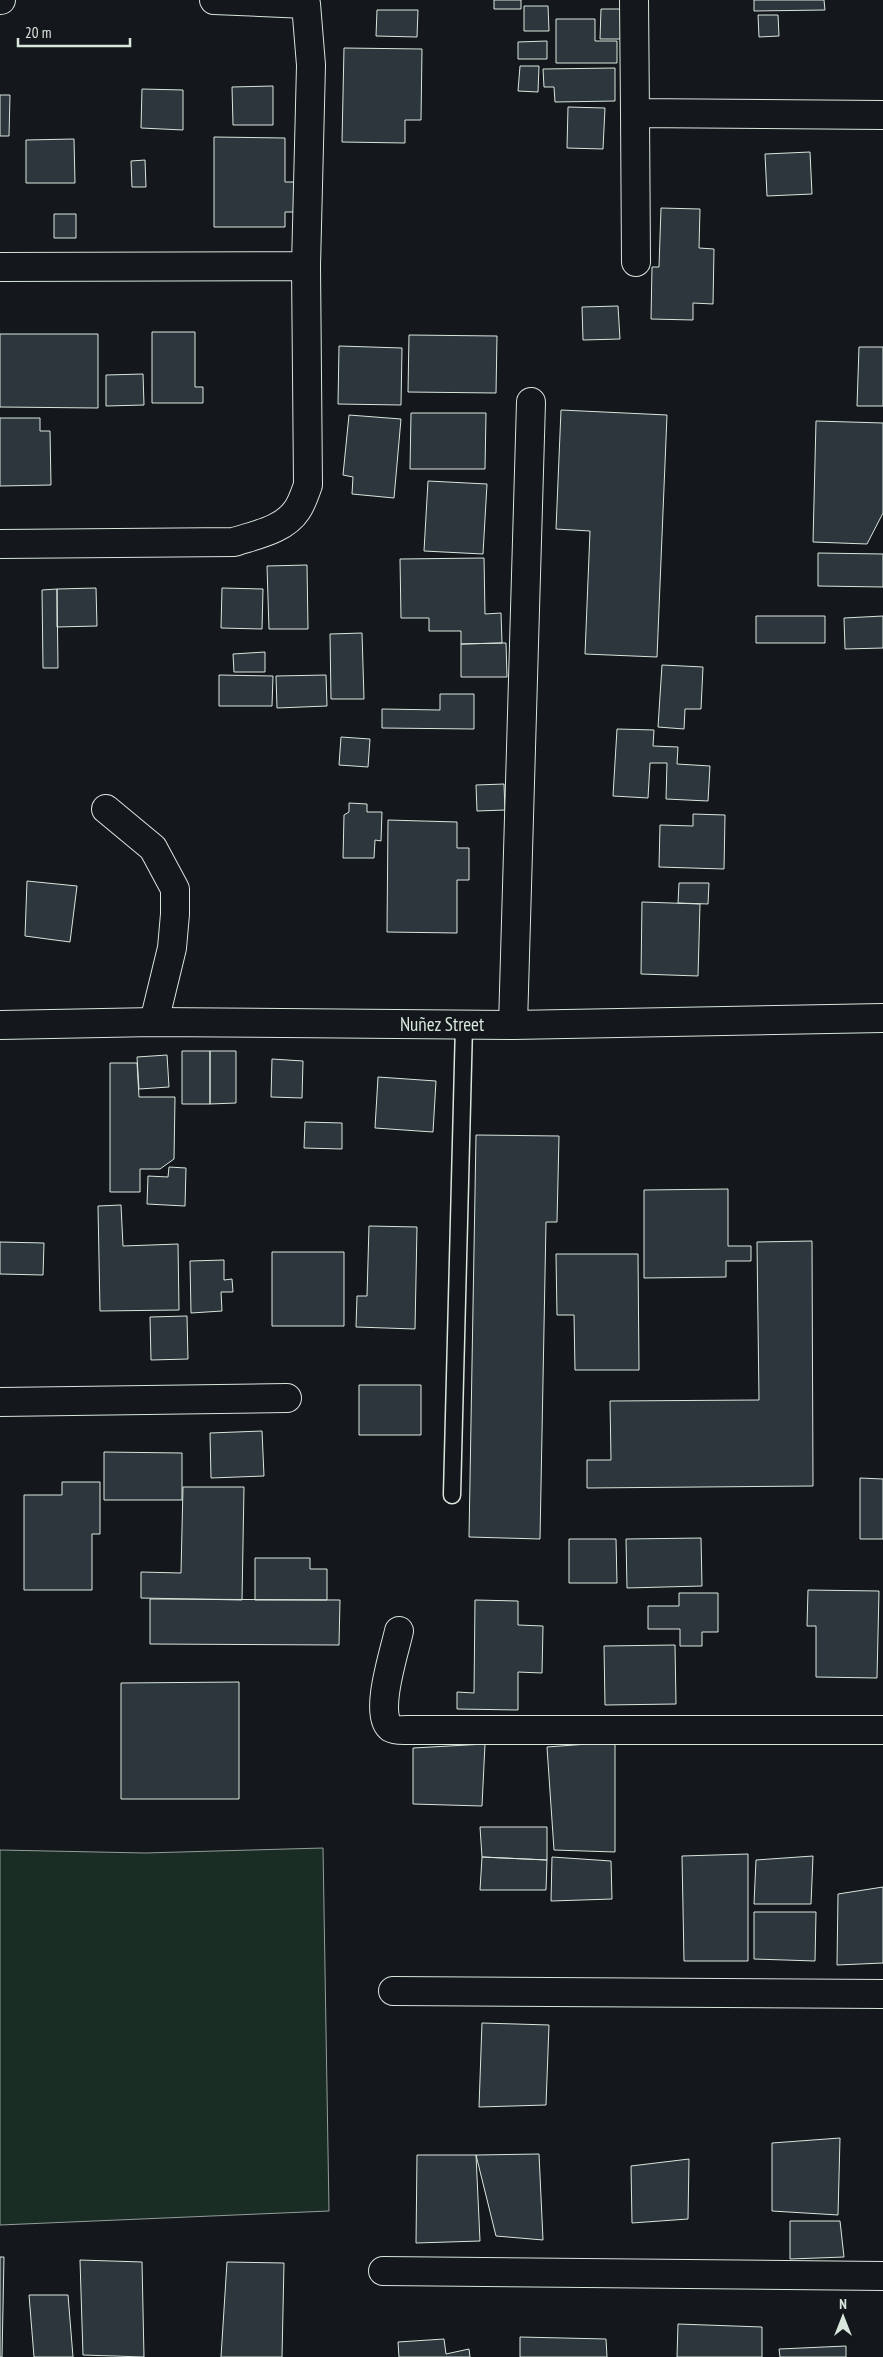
<svg xmlns="http://www.w3.org/2000/svg" width="883" height="2357" font-family="'PT Sans Narrow',sans-serif">
  <style>
    .green { fill: #1a2d24; stroke: #939e99 }
    .building { fill: #2c363c; stroke: #d8e6dc }
    .lines { fill: none; stroke-linecap: round; stroke-linejoin: round }
    .service-casing { stroke: #d8e6dc; stroke-width: 19 }
    .minor-casing { stroke: #d8e6dc; stroke-width: 30 }
    .tertiary-casing { stroke: #d8e6dc; stroke-width: 30 }
    .service { stroke: #14181c; stroke-width: 16 }
    .minor { stroke: #14181c; stroke-width: 28 }
    .tertiary { stroke: #14181c; stroke-width: 28 }
    .labels { text-anchor: middle; stroke-width: 4; stroke-linejoin: round; paint-order: stroke }
    .street-label { font-size: 19px; fill: #d8e6dc; stroke: #14181c }
  </style>
  <rect width="100%" height="100%" fill="#14181c"/>
  <!-- green -->
  <path class="green" d="M323,1848L329,2211L0,2225V1850L145,1853Z"/>
  <!-- building -->
  <path class="building" d="M494,0H521V9H494Z
    M754,0H824L825,10L754,11Z
    M524,6H548L549,31H524Z
    M601,9H633V39H600Z
    M377,10H418L417,37L376,36Z
    M758,15H778L779,36L759,37Z
    M556,19H595V41H617V63H556Z
    M547,41V59H518V42Z
    M344,48L422,49L421,120H405V143L342,142Z
    M520,66H539L538,92L518,91Z
    M615,68V101L555,102L554,87H544L543,69Z
    M273,86V125H233L232,87Z
    M142,89L183,90V130L141,128Z
    M0,95H10L9,136H0Z
    M568,107L605,108L603,149L567,148Z
    M214,137L285,138V182H296V212H285V227H214Z
    M74,139L75,183H26V140Z
    M810,152L812,194L767,196L765,154Z
    M145,160L146,187H132L131,161Z
    M661,208L700,209L699,248L714,249L713,304L693,303V320L651,319L652,267H659Z
    M54,214H76V238H54Z
    M618,306L620,339L583,340L582,307Z
    M152,332H195V387H203V403H152Z
    M0,334H98V408L0,407Z
    M409,335L497,336L496,393L408,392Z
    M339,346L402,348L401,405L338,404Z
    M859,347H883V406H857Z
    M143,374L144,405L106,406V375Z
    M561,410L667,415L657,657L585,654L590,531L556,529Z
    M411,413H486L485,469H410Z
    M349,415L401,419L394,498L352,494L353,477L343,475Z
    M0,418H40V431H50L51,485L0,486Z
    M816,421L883,423V513L867,544L813,542Z
    M428,481L487,484L483,554L424,551Z
    M818,553L883,554V587L818,586Z
    M484,558L485,614L501,613L502,643L461,644V631H429V618H401L400,559Z
    M307,565L308,629H269L267,566Z
    M96,588L97,626L57,627V589Z
    M222,588L263,589L262,629L221,628Z
    M57,589L58,668H43L42,590Z
    M756,616H825V643H756Z
    M883,616V648L845,649L844,618Z
    M362,633L364,699H331L330,634Z
    M502,643H506L507,677H461V644Z
    M265,652V672H234L233,654Z
    M662,665L703,667L701,709H685L684,729L658,727Z
    M219,675L273,676L272,706H219Z
    M326,675L327,706L277,708L276,676Z
    M440,694H474V729L382,728V709L440,710Z
    M617,729L654,730L653,746L678,747L677,764L710,766L708,801L666,799L667,763H650L648,798L613,796Z
    M341,737L370,739L368,767L339,765Z
    M504,784L505,810L477,811L476,785Z
    M349,803L367,804V812H382L381,841L375,840L374,858H343L344,815L349,812Z
    M693,814L725,815L724,869L659,867L660,825L693,826Z
    M388,820L457,822V848H469V880H457V933L387,932Z
    M27,881L77,886L70,942L25,936Z
    M679,883H709L708,904L678,903Z
    M642,902L700,904L698,976L641,974Z
    M182,1051H210V1104H182Z
    M210,1051H236V1103L210,1104Z
    M167,1055L169,1087L139,1089L137,1057Z
    M272,1059L303,1061L302,1098L271,1097Z
    M110,1063H137L139,1097H175L174,1159L160,1169H140V1192H110Z
    M378,1077L436,1081L433,1132L375,1128Z
    M305,1122L342,1123V1149L304,1148Z
    M476,1135L559,1136L557,1222H546L540,1539L469,1537Z
    M169,1167L186,1168L185,1206L147,1204L148,1176L168,1177Z
    M728,1189V1246H751V1261H726V1277L644,1278V1190Z
    M121,1205L123,1246L178,1244L179,1310L100,1311L98,1206Z
    M369,1226L417,1227L415,1329L356,1327L357,1296H367Z
    M812,1241L813,1486L587,1488V1460H611L610,1401L759,1400L757,1242Z
    M0,1242L44,1243L43,1275L0,1274Z
    M272,1252H344V1326H272Z
    M556,1254H638L639,1370H575L574,1315H557Z
    M224,1260V1280L232,1279L233,1292H221L222,1311L191,1313L190,1261Z
    M187,1316L188,1359L151,1360L150,1317Z
    M359,1385H421V1435H359Z
    M262,1431L264,1476L211,1478L210,1433Z
    M104,1452L182,1453V1500H104Z
    M860,1478L883,1479V1539H860Z
    M62,1482H100V1534H92V1590H24V1495H62Z
    M183,1487H244L242,1600L141,1598V1572L181,1573Z
    M701,1538L702,1586L627,1588L626,1539Z
    M569,1539H616L617,1583H569Z
    M255,1558H310V1569H327V1600H255Z
    M808,1590L879,1591L877,1678L816,1677V1626H807Z
    M679,1593H718V1632H702V1646H680V1629H648V1606H679Z
    M150,1599L340,1600L339,1645L150,1644Z
    M475,1600L518,1601V1625L543,1626L542,1673L518,1672V1710L457,1709V1692L474,1693Z
    M675,1645L676,1704L605,1705L604,1646Z
    M239,1682V1799H121V1683Z
    M615,1742V1852L554,1850L547,1747Z
    M485,1744L482,1806L413,1804V1748Z
    M480,1827H547V1860L482,1857Z
    M748,1854V1961H684L682,1856Z
    M813,1856L811,1904H754L756,1860Z
    M482,1857L547,1860L546,1890H480Z
    M552,1857L611,1861L612,1899L551,1901Z
    M883,1887V1963L837,1965L838,1894Z
    M754,1912H816L815,1961L754,1959Z
    M482,2023L549,2025L546,2105L479,2107Z
    M840,2138L838,2215L772,2211V2143Z
    M539,2154L543,2240L496,2236L476,2155Z
    M417,2155H476L480,2241L416,2243Z
    M689,2159L688,2219L632,2223L631,2166Z
    M790,2221H840L844,2257L790,2259Z
    M0,2257H4L2,2357H0Z
    M80,2260L142,2262L144,2357L83,2355Z
    M227,2262L284,2263L282,2357H221Z
    M29,2295H68L73,2357H34Z
    M678,2324L762,2327V2357H677Z
    M520,2337L606,2339L607,2357H520Z
    M444,2339L446,2354L469,2349L470,2357H399L398,2342Z
    M846,2346V2357H780L779,2349Z"/>
  <g class="lines">
    <defs>
      <path id="service" d="M452,1495L464,1025"/>
      <path id="minor" d="M0,0H1
        M214,0L306,4L311,65L306,266
        M634,0L635,113L883,115
        M635,113L636,262
        M0,267L306,266L308,485C305,493 302,503 297,510C284,530 255,535 234,542L0,544
        M106,809L153,848L175,889V914L172,948L154,1022
        M513,1025L531,402
        M0,1402L287,1398
        M399,1631C395,1650 373,1716 391,1728C396,1731 405,1730 410,1730H883
        M393,1991L883,1994
        M383,2271L883,2276"/>
      <path id="tertiary" d="M0,1025L154,1022L513,1025L883,1018"/>
    </defs>
    <!-- service casing -->
    <use href="#service" class="service-casing"/>
    <!-- minor casing -->
    <use href="#minor" class="minor-casing"/>
    <!-- tertiary casing -->
    <use href="#tertiary" class="tertiary-casing"/>
    <!-- service -->
    <use href="#service" class="service"/>
    <!-- minor -->
    <use href="#minor" class="minor"/>
    <!-- tertiary -->
    <use href="#tertiary" class="tertiary"/>
  </g>
  <g class="labels">
    <!-- street labels -->
    <g class="street-label">
      <text x="442" y="1031">Nuñez Street</text>
    </g>
  </g>
  <!-- north arrow -->
  <g transform="translate(843 2317)" stroke="#14181c" stroke-width="4" paint-order="stroke">
  <path d="M0-4L9 19L0 12L-9 19Z" fill="#d8e6dc"/>
  <text y="-8" font-size="14" font-weight="bold" text-anchor="middle" fill="#d8e6dc">N</text>
  </g>
  <!-- scale -->
  <path d="M18 38v8h112v-8" fill="none" stroke="#d8e6dc" stroke-width="2.5"/>
  <text x="25" y="38" font-size="15" fill="#d8e6dc" stroke="#14181c" stroke-width="4" paint-order="stroke">20 m</text>
</svg>
